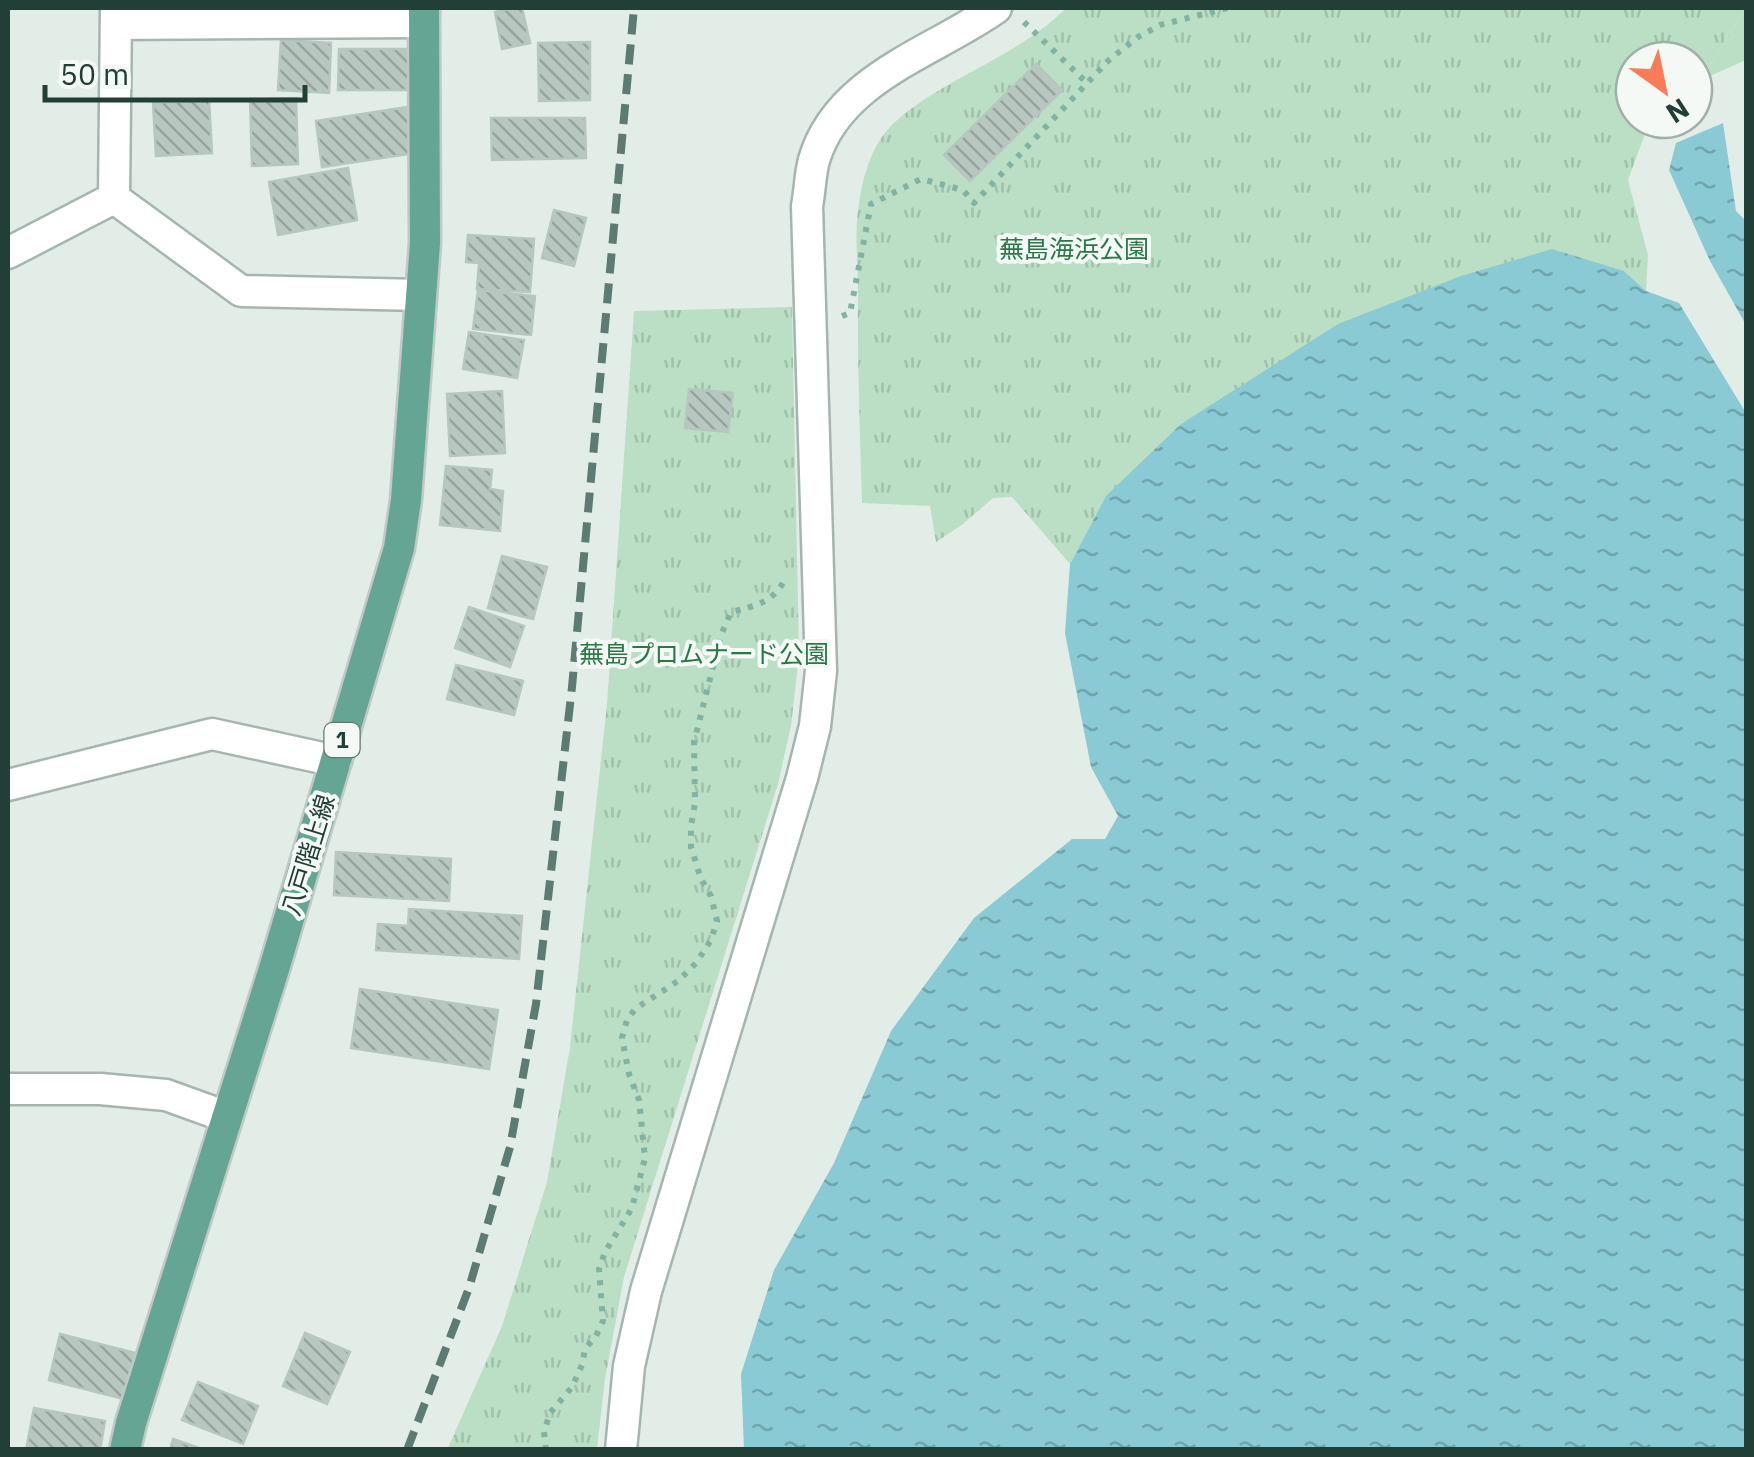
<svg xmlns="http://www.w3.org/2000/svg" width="1754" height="1457" font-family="'IBM Plex Sans','Noto Sans JP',sans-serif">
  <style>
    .grass { fill: #bbdfc4 }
    .park { fill: url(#park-tufts) }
    .water { fill: url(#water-ripples) }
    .building { fill: url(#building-back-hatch); stroke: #b5c7bf; stroke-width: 2.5 }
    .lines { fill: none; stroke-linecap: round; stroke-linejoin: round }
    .street-casing { stroke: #a5b5af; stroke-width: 35 }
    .primary-casing { stroke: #c1c9c7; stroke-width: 35 }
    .path { stroke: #82b2a2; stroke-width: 6; stroke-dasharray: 5 8; stroke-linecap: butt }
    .street { stroke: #fff; stroke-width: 30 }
    .primary { stroke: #65a593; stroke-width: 30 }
    .rail { stroke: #5c7b72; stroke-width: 8; stroke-dasharray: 20 10; stroke-linecap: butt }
    .labels { text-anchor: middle; stroke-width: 8; stroke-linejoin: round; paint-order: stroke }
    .shield { fill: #f4f9f6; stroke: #617770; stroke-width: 2.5 }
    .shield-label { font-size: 22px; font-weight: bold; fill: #223f37 }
    .park-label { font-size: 25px; fill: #2a7847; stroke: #f4f9f6 }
    .street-label { font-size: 25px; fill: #223f37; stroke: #f4f9f6 }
  </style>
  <defs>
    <pattern id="park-tufts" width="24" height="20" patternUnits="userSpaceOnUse" patternTransform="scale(2.5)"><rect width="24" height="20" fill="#bbdfc4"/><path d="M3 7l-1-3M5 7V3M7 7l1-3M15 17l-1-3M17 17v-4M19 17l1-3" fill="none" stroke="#a0c0a9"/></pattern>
    <pattern id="water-ripples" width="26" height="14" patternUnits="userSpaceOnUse" patternTransform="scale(2.5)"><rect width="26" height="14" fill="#89cad4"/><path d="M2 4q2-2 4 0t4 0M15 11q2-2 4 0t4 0" fill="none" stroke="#70a5ad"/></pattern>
    <pattern id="building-back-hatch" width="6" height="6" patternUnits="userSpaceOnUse" patternTransform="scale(2.5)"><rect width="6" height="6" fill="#b8c8c1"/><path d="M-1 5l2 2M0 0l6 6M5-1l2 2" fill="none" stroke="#95a49e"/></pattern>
  </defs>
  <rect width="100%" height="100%" fill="#e3ede8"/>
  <!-- grass -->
  <path class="grass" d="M1746,8V60L1701,80Z"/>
  <!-- park -->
  <path class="park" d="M1066,8H1746L1701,80L1694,84V60H1634V120H1650L1628,180L1648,255L1646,291L1624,271L1106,496L1070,564L1012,497L993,498L963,524L936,542L930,506L862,503C860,431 857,360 858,289C858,261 854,231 859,204C863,175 872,143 895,122C947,76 1018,57 1066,8Z
    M792,307L799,655L791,726L778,784L624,1277L605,1379L597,1449L447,1450L502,1326L547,1182L570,1047L607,704L634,311Z"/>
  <!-- water -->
  <path class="water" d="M1723,123L1736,211L1746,221V325L1710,261L1669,170L1676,143Z
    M1552,249L1624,271L1646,291L1679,303L1746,413V1449H744L741,1374L774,1270L834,1163L891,1031L974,918L1072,839H1105L1118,816L1091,767L1065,633L1070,564L1106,496L1181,424L1338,324L1461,276Z"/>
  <!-- building -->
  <path class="building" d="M514,8H522L530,43L502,49L495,12Z
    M281,40L331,43L329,93L278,90Z
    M590,42V100L539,101L538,43Z
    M339,49H410V90H338Z
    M1036,64L1062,90L970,181L944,155Z
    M296,98L298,164L252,166L250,99Z
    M209,100L212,153L156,156L153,103Z
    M408,107L415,153L322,167L316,121Z
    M491,118H585L586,158L492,160Z
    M348,168L357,220L278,235L269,182Z
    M554,210L586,218L574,266L542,258Z
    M468,235L534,239L530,292L477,289L479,263L466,262Z
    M478,290L535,296L531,335L473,329Z
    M469,332L524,340L517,378L463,369Z
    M689,389L733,393L728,432L685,428Z
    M502,391L505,453L450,456L447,394Z
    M446,466L492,470L490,489L503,491L500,531L440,525Z
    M502,556L547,567L533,619L488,608Z
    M469,607L524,626L510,667L455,648Z
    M456,665L523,681L514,715L447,699Z
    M336,852L451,859L449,901L334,895Z
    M409,909L522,916L519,959L376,950L378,924L408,926Z
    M360,989L498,1010L489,1069L351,1048Z
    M305,1333L350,1352L327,1404L283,1386Z
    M60,1334L135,1353L124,1399L49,1380Z
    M198,1382L258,1406L243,1444L182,1420Z
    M34,1408L105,1421L100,1450H26Z
    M173,1439L205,1450H170Z"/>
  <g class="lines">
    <defs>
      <path id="street" d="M116,24L423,22
        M114,198L241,291L421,295
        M8,253L114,198L116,8
        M8,785L212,734L336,761
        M8,1089H100L166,1095L227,1117
        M621,1450L629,1366L646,1291L802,778L815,726L821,671L807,206C810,191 810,174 814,160C838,78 934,52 996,8"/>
      <path id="primary" d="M125,1450L131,1423L274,969L399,548L406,500L425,243L424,8"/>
    </defs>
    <!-- street casing -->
    <use href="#street" class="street-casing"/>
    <!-- primary casing -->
    <use href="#primary" class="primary-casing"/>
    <!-- path -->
    <path class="path" d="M1024,22L1087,83
      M842,316L850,313L871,204L921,179L963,190L974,203L1109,60L1138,37L1160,25L1228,8
      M546,1450L544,1432L550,1413L572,1387L582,1365L585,1349L596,1336L603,1321L599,1269L605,1252L632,1208L645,1158L639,1100L629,1074L622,1038L627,1020L635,1009L678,981L696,963L711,940L717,921L711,896L701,879L691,847V826L695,803L694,742L721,635L731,612C755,606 772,603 784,581"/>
    <!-- street -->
    <use href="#street" class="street"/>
    <!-- primary -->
    <use href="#primary" class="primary"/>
    <!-- rail -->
    <path class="rail" d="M407,1450L469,1288L510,1147L536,1004L572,687L634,8"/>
  </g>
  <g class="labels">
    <!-- shield labels -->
    <rect class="shield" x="324.5" y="723" width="35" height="34" rx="8"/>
    <g class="shield-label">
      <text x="342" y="748">1</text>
    </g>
    <!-- park labels -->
    <g class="park-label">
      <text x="1074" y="258">蕪島海浜公園</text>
      <text x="704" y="663">蕪島プロムナード公園</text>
    </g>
    <!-- street labels -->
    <g class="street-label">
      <text transform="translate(308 855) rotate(-73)" y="9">八戸階上線</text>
    </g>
  </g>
  <!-- border -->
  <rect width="1754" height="1457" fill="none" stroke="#223f37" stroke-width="20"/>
  <!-- north arrow -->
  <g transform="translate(1664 90) rotate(147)"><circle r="48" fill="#f4f9f6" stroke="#a0afaa" stroke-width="2.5"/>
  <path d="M0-8L18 38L0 25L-18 38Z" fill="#f77c57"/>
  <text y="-15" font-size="28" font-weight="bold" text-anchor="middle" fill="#223f37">N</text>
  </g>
  <!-- scale -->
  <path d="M45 85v15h260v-15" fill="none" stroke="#223f37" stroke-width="5"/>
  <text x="60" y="85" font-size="30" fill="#223f37" stroke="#f4f9f6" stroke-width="8" paint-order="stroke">50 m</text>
</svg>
